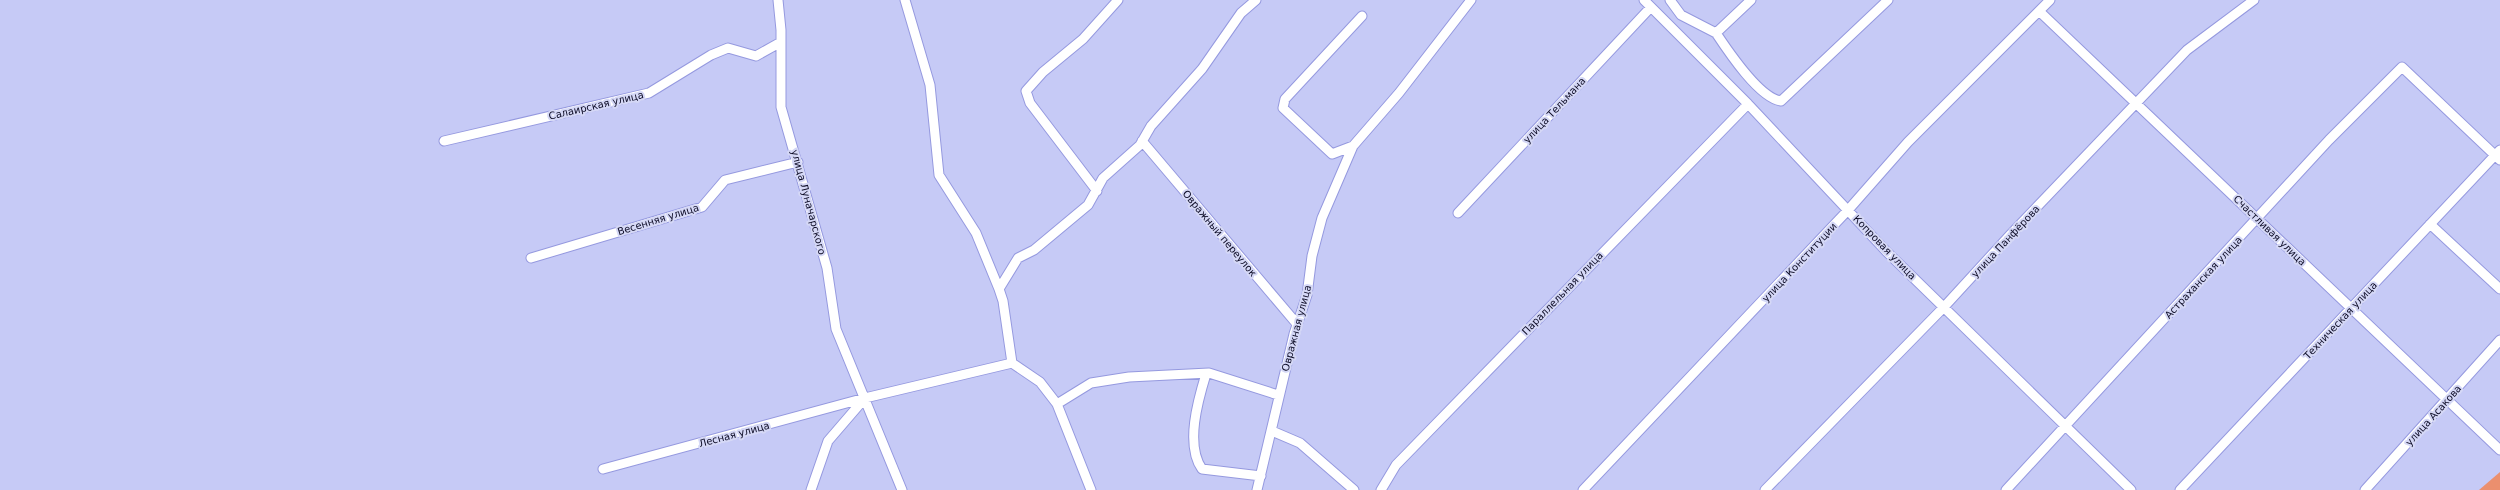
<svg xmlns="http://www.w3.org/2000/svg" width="2500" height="490" font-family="'DejaVu Sans',sans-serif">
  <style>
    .green { fill: #eb8f6e }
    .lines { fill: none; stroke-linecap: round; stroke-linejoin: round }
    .minor-casing { stroke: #9599df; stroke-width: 11 }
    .minor { stroke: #fff; stroke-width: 9 }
    .labels { text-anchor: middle; stroke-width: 4; stroke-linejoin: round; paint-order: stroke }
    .street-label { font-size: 10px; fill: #0a0923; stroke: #d5d8f6 }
  </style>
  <rect width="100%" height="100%" fill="#c6caf6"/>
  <!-- green -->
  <path class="green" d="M2500,472V490H2479Z"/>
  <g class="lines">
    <defs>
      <path id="minor" d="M778,0L781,30V107L827,268L836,329L902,490
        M905,0L930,85L939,175L976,233L999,289L1003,301L1012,363L1040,382L1057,404L1091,490
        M1644,0L1748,104L1886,251L2131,490
        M1670,0L1681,15L1716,33L1751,0
        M2039,11L2500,450
        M1362,16L1285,99L1283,108L1332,154L1353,146L1399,93L1471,0
        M1716,33C1728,51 1759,98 1781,101L1888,0
        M444,141L649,93L711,55L728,48L756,56L781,42
        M1142,141L1297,324
        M1097,191L1030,103L1026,91L1043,72L1083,39L1118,0
        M1458,213L1651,7
        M2430,224L2500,289
        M531,258L702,207L725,180L798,162
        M999,289L1018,258L1034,250L1088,205L1103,178L1140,145L1151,126L1202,69L1241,13L1256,0
        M1206,374C1198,400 1185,445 1202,469L1261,476
        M1057,404L1091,383L1129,377L1209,373L1278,395
        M1272,431L1300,443L1354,490
        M603,469L865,398L1012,363
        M811,490L828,441L865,398
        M1257,490L1294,334L1307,295L1312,256L1322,218L1353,146
        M1381,490L1396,465L1748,104
        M1583,490L1849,209L1908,142L2050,0
        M1765,490L1944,307L2010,235L2187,50L2254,0
        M2006,490L2329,140L2402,67L2500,160
        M2180,490L2500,150
        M2365,490L2500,340"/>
    </defs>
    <!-- minor casing -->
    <use href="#minor" class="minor-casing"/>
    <!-- minor -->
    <use href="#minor" class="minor"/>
  </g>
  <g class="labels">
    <!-- street labels -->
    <g class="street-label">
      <text transform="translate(596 105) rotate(-13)" y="4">Салаирская улица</text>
      <text transform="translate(1554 110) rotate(-47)" y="4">улица Тельмана</text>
      <text transform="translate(809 202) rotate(75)" y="4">улица Луначарского</text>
      <text transform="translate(658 219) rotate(-17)" y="4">Весенняя улица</text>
      <text transform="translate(2270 230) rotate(44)" y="4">Счастливая улица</text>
      <text transform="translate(1220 233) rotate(50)" y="4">Овражный переулок</text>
      <text transform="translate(2005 241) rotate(-47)" y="4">улица Панфёрова</text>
      <text transform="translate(1885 247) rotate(46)" y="4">Копровая улица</text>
      <text transform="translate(1799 262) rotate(-47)" y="4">улица Конституции</text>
      <text transform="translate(2203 277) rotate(-47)" y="4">Астраханская улица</text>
      <text transform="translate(1562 293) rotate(-46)" y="4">Параллельная улица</text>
      <text transform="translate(2340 320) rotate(-47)" y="4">Техническая улица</text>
      <text transform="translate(1296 328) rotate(-75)" y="4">Овражная улица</text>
      <text transform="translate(2433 415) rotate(-48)" y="4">улица Асакова</text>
      <text transform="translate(734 434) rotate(-15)" y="4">Лесная улица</text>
    </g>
  </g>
</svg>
